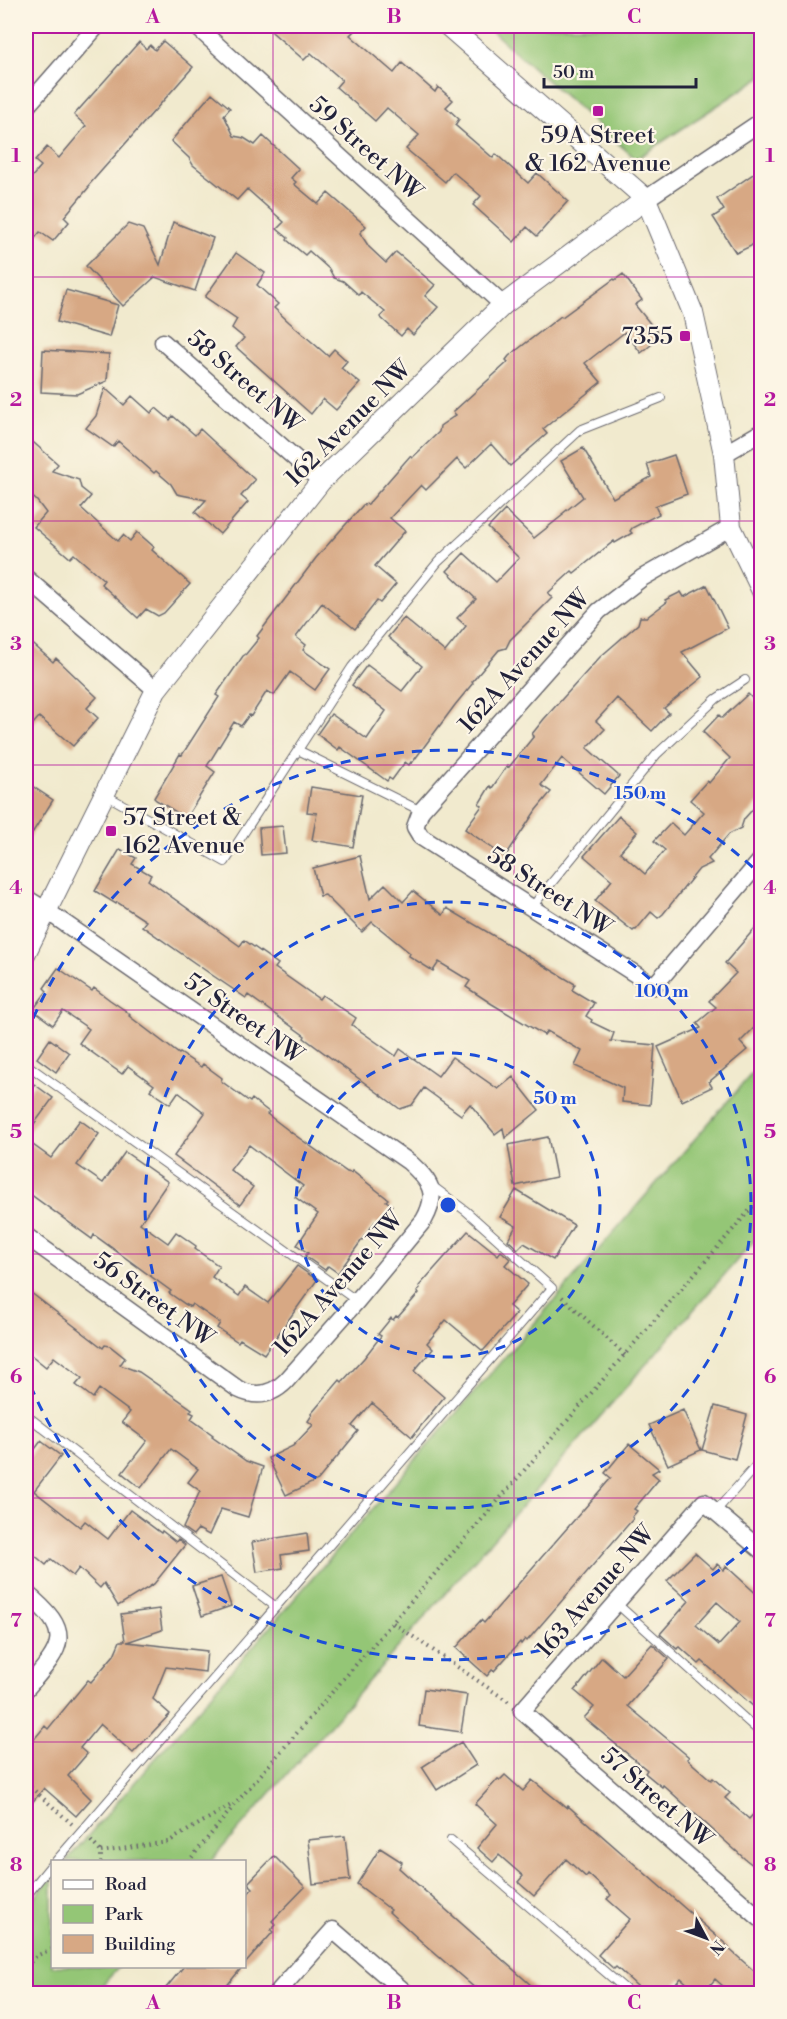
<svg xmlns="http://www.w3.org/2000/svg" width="787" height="2019" font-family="'Libre Bodoni',serif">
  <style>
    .green { fill: #94c676; stroke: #5b7458; stroke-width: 1.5 }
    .building { fill: #d7a884; fill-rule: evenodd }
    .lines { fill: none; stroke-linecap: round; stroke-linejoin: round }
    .service-casing { stroke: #6a686e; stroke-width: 10 }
    .minor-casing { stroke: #6a686e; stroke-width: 19 }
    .tertiary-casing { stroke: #6a686e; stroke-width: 22 }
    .path { stroke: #6a686e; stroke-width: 4; stroke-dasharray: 1.5 4.5; stroke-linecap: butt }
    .service { stroke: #fff; stroke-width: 8 }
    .minor { stroke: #fff; stroke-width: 16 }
    .tertiary { stroke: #fff; stroke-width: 20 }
    .grid { fill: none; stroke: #b5179e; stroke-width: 1.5; stroke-opacity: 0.55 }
    .ring { fill: none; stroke: #1d4ed8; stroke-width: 3; stroke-dasharray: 10 8 }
    .poi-dot { fill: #b5179e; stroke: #fcf5e5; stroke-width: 2 }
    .labels { text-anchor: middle; stroke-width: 4.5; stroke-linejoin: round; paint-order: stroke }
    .poi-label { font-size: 24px; fill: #22223b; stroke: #fcf5e5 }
    .street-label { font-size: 24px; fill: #22223b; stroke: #fcf5e5 }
    .centre { fill: #1d4ed8; stroke: #fcf5e5; stroke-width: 3 }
    .ring-label { font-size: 18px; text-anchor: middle; font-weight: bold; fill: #1d4ed8; stroke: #fcf5e5; stroke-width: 4.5; stroke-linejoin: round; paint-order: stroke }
    .neatline { fill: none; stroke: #b5179e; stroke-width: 2 }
    .grid-label { font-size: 20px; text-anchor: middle; font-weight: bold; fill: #b5179e }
  </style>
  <rect width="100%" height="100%" fill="#fcf5e5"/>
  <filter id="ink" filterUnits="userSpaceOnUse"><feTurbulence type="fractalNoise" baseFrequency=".0167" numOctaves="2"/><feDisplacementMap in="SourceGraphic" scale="12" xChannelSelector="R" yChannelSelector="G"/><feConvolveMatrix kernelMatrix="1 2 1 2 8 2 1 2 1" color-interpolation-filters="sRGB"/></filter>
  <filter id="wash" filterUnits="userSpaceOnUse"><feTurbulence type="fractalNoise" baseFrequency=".008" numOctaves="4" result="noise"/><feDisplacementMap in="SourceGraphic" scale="24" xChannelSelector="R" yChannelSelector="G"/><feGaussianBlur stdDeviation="1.35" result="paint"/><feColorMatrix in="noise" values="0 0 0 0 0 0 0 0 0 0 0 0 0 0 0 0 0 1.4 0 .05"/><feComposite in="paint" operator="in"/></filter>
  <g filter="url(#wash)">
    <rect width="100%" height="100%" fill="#f1eace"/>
    <!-- green -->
    <path class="green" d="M486,26H761V77L636,159Z
      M761,1063V1233L211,1861H66Z
      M52,1877V1966L119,1967L95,1993H26V1908Z"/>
    <g id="blocks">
      <!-- building -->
      <path class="building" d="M265,26H359L350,35L394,73L402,63L435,92L438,87L453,100L446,107L459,119L455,125L493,158L496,154L528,183L537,173L568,201L537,236L527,227L514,242L473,205L481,196L453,172L445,182L406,149L419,135L387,108L375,121L336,87L342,80L311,53L304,60Z
        M163,41L193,67L88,186L89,187L64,217L69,222L53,241L40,232L26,249V184L41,166L35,161L47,147L59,158L86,126L74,115L139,42L146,49L150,45L155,50Z
        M212,93L230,108L224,115L234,136L244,138L255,145L263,136L299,169L291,178L296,182L294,184L318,204L328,193L366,226L360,233L369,247L386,263L396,252L435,285L425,296L438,307L413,335L407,329L401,336L380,317L385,312L361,292L359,295L343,281L334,278L329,269L309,251L305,255L287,240L288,238L277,229L284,222L247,189L237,200L193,165L189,158L171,141Z
        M762,168V234L751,246L736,253L713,217L724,210L717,199Z
        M173,222L213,238L195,291L155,277L123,306L86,266L128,224L143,229L160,265Z
        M236,253L265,273L257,285L278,304L274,308L289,322L328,356L334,349L347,361L341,368L360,383L336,410L323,399L311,414L236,347L244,338L232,328L237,319L205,297Z
        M623,274L642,300L635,305L661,337L641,353L625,332L585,363L601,382L543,429L547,434L510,466L491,444L466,468L457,459L426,490L421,485L390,518L405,531L375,566L396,584L380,603L377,601L355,629L322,603L296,637L306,645L303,650L330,669L315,690L290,672L274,695L267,691L251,716L249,715L241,726L234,722L207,766L215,772L186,818L156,800L154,798L180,754L182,755L219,697L216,695L243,656L246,654L259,638L257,636L316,558L363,505L368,504L410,456L412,458L439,432L440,426L456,415L453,412L508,362L506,360L509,356L561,316L562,317L614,279L615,280Z
        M66,290L118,305L109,337L57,322Z
        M43,350L109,354L107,381L77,394L41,392Z
        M105,388L124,405L132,396L151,413L156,408L170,420L173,416L195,435L200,429L255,480L241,496L248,502L220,534L195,512L206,500L177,494L171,484L156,471L154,473L118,441L113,447L86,428L96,416Z
        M26,436L58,464L52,471L79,480L81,488L91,496L81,508L118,541L123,535L130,541L137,532L154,547L152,550L190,584L164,613L158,616L146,609L138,618L101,584L104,580L74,554L70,558L34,527L46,513L37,501L26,491Z
        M583,448L613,498L651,477L647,464L674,455L687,494L655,506L659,514L632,528L630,531L632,533L615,543L614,541L574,573L572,571L548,593L552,598L510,640L506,648L499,650L472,682L473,683L455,705L412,763L411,762L409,765L405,762L392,780L389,778L387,781L340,747L338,750L317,734L331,714L367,739L386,711L352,685L367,665L402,691L422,666L388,637L404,618L445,652L466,626L457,618L476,599L447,571L464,553L496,582L519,558L488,528L505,510L534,538L563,515L562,514L583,497L561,461Z
        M707,585L728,628L682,652L703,677L664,708L669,713L652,731L617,698L596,721L605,729L587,748L619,776L604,794L562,758L541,785L551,792L536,810L505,857L465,829L482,806L479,804L490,786L492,788L507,766L509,767L534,736L532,734L544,719L600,657L638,624L640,617H647L667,602L665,600L681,592L684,597Z
        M26,638L53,662L56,658L97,697L87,708L98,718L73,746L39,717L26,732Z
        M748,694L762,708V799L744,819L741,828L729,834L708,859L712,863L699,869L663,914L658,918L651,912L636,930L635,929L633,931L595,901L612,880L584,856L619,816L637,832L620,852L645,874L665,850L654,841L671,823L684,835L704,812L690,800L707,781L709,783L730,758L703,732L719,715L722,718Z
        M26,782L53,800L26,843Z
        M311,787L362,795L353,847L312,840L317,813L307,812Z
        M283,826L286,853L261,855L259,828Z
        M120,849L136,858L132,864L151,875L148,880L240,946L244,940L278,964L275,968L319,999L322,995L356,1018L352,1025L396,1056L400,1049L438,1076L452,1057L498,1089L513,1077L539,1110L505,1138L503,1128L495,1134L470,1104L461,1115L424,1088L412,1105L400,1109L304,1038L305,1036L248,995L246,998L212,975L142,926L146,921L117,902L116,904L95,891Z
        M360,856L370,899L385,884L403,902L413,891L443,915L447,908L575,984L572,990L594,1003L586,1016L592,1020L591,1022L614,1033L611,1041L655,1045L650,1105L622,1102L623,1088L575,1066L582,1051L547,1031L544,1035L492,1004L466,987L470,981L439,962L433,971L409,956L410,953L372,922L362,932L325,895L320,896L313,868Z
        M762,920V1020L740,1042L747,1050L709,1082L712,1087L682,1101L658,1047L701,1028L697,1023L716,1007L709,1001L736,973L725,963Z
        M58,968L92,991L94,988L110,1000L126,1011L130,1015L129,1016L179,1054L180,1053L201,1067L203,1064L222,1078L221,1081L250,1102L252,1099L269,1112L267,1114L292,1133L347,1172L351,1173L352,1171L388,1199L386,1201L392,1205L378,1225L375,1222L338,1273L328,1266L325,1270L305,1256L308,1253L297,1245L318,1214L295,1197L303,1186L249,1145L230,1170L253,1187L240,1205L174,1156L205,1113L178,1092L170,1104L150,1090L154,1085L128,1066L122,1074L79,1043L89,1029L63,1011L53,1025L33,1010L47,991L44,988Z
        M50,1039L69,1053L56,1072L37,1058Z
        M34,1084L53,1098L26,1135V1095Z
        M80,1120L99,1134L77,1165L103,1183L125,1152L168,1182L140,1223L168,1243L176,1232L196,1246L195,1249L219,1266L212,1277L239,1296L245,1287L268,1303L297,1266L317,1280L264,1354L240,1339L238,1342L217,1328L220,1323L192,1304L190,1307L185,1304L169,1293L171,1291L94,1235L92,1239L26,1191V1140L51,1158Z
        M548,1137L556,1177L515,1186L508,1145Z
        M516,1190L574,1225L553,1260L524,1243L518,1249L508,1240L516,1226L500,1217Z
        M468,1231L498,1255L501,1251L510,1259L505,1265L528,1284L509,1306L517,1313L483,1351L446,1320L427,1343L433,1349L414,1371L444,1397L412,1437L372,1403L352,1426L358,1431L318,1480L286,1495L268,1458L293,1446L313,1425L308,1421L312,1415L311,1414L340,1380L342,1382L364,1358L381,1336L378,1334L391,1318L393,1320L396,1316L398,1317L419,1293L417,1291L420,1288L419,1286Z
        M26,1289L103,1348L105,1345L110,1346L125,1358L120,1365L139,1372L192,1409L190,1412L194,1414L191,1419L213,1435L212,1437L246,1461L263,1467L248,1517L221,1509L209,1535L198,1529L193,1535L183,1528L200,1491L188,1482L198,1469L171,1449L141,1488L122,1473L147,1441L122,1422L130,1412L99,1389L93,1398L76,1385L82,1378L54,1357L46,1367L26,1351Z
        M715,1406L747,1415L735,1459L702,1450Z
        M683,1410L701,1450L668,1465L649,1425Z
        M41,1441L61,1456L34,1491L80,1527L85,1521L108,1539L130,1510L161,1533L162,1531L176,1542L178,1539L185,1545L154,1584L118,1606L104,1583L100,1588L79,1568L73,1576L51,1559L46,1565L26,1548V1461Z
        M629,1444L659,1469L652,1473L659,1479L634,1509L637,1511L632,1517L633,1519L527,1641L525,1639L521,1644L520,1642L494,1671L492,1670L487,1676L456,1648L481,1620L484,1623L611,1478L605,1473Z
        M307,1533L309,1551L281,1555L283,1568L257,1572L252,1542Z
        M695,1553L713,1569L717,1564L724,1570L726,1566L762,1599V1714L702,1661L699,1664L680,1647L677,1649L660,1634L689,1601L667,1581ZM717,1602L740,1622L719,1645L696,1625Z
        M221,1577L231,1606L202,1616L192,1586Z
        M159,1609L162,1630L127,1642L207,1651L205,1672L166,1667L153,1699L170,1714L133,1753L100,1724L80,1748L87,1754L68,1776L91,1799L76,1816L44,1788L26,1810V1749L45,1726L48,1729L88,1680L91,1682L114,1655L120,1641H125L121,1614Z
        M652,1644L669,1659L628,1706L689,1757L687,1759L711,1780L713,1778L730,1793L725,1798L749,1819L762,1805V1872L745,1859L663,1785L662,1787L645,1773L647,1770L584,1718L594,1707L575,1691L602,1657L623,1676Z
        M424,1689L467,1695L461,1732L419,1726Z
        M461,1742L476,1765L437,1790L422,1767Z
        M505,1775L523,1791L532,1780L567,1808L568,1806L729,1947L728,1948L762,1978V1994H732L715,1979L703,1994H699L681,1978L667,1994H646L616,1967L614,1969L598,1955L630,1919L607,1899L611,1895L588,1874L586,1877L566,1859L534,1896L518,1882L523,1876L499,1855L493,1862L477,1848L497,1824L475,1804L498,1779L500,1780Z
        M345,1836L350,1880L313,1884L308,1840Z
        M380,1848L402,1862L399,1868L541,1994H484L477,1987L476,1989L423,1943L389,1912L391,1910L357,1884Z
        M274,1856L305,1887L272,1921L276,1925L271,1930L273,1932L244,1965V1898L253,1888L248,1883Z
        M184,1966H243L220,1994H161Z"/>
    </g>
  </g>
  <g filter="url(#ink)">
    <use href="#blocks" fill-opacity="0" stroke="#6a686e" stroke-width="1.5"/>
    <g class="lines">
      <defs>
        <path id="service" d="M298,750L421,811
          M104,794L225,862L352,667L438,562L580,430L661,398
          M531,908L657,754L716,699L745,680
          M26,1064L357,1301
          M26,1415L276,1607
          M715,1512L762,1459
          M616,1603L762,1734
          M451,1840L631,1994
          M55,1862L552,1288L466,1211L431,1185
          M26,1896L52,1864"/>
        <path id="minor" d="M196,26L503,305
          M26,107L97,26
          M646,199L762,121
          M163,342L321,481
          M724,454L762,432
          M731,527L642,578L599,611L421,811L415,827L421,837L654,986L762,859
          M26,578L156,690
          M26,898L47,911L409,1162C431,1182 439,1193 424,1220L357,1301L286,1381C272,1395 256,1398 238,1389L26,1236
          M762,1551L704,1502L522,1711L762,1920
          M26,1593C76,1634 62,1647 26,1689
          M276,1994L333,1930L407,1994"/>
        <path id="tertiary" d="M448,26L646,199L693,313L724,454L731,527L762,591
          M26,952L156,690L321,481L503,305L646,199"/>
      </defs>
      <!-- service casing -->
      <use href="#service" class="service-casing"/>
      <!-- minor casing -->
      <use href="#minor" class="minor-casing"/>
      <!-- tertiary casing -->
      <use href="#tertiary" class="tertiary-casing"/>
      <!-- path -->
      <path class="path" d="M562,1297L625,1355
        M393,1623L509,1702
        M26,1783L72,1824
        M91,1841L101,1852V1862
        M101,1852L168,1842L233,1804
        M188,1862L237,1802L762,1196
        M26,1966L38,1955L52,1949"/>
      <!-- service -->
      <use href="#service" class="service"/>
      <!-- minor -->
      <use href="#minor" class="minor"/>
      <!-- tertiary -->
      <use href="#tertiary" class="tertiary"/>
    </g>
  </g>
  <!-- grid -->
  <path class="grid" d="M273,26V1994M514,26V1994M26,277H762M26,521H762M26,765H762M26,1010H762M26,1254H762M26,1498H762M26,1742H762"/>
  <!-- distance rings -->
  <g class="ring">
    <circle cx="448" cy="1205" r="152"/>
    <circle cx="448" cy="1205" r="303"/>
    <path d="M761 1535A455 455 0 0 1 26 1375M26 1035A455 455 0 0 1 761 875"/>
  </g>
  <!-- markers -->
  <g class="poi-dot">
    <rect x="592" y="105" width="12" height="12" rx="3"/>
    <rect x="679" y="330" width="12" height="12" rx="3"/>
    <rect x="105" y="825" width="12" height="12" rx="3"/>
  </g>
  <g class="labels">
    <!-- poi labels -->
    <g class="poi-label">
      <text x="598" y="143">59A Street<tspan x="598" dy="28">&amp; 162 Avenue</tspan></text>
      <text x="673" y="344" text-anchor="end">7355</text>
      <text x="123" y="825" text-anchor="start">57 Street &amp;<tspan x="123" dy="28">162 Avenue</tspan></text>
    </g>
    <!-- street labels -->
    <g class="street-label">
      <text transform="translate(366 148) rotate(42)" y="8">59 Street NW</text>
      <text transform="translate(245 381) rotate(41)" y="8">58 Street NW</text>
      <text transform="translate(348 423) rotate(-45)" y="8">162 Avenue NW</text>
      <text transform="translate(524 661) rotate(-48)" y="8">162A Avenue NW</text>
      <text transform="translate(550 891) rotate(33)" y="8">58 Street NW</text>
      <text transform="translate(244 1018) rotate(35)" y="8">57 Street NW</text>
      <text transform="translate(338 1283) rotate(-49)" y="8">162A Avenue NW</text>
      <text transform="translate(154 1299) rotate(36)" y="8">56 Street NW</text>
      <text transform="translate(595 1591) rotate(-49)" y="8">163 Avenue NW</text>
      <text transform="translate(657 1797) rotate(41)" y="8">57 Street NW</text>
    </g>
  </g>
  <circle cx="448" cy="1205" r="9" class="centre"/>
  <g class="ring-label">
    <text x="640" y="799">150 m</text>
    <text x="662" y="997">100 m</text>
    <text x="555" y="1104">50 m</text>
  </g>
  <!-- margin -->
  <rect width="787" height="2019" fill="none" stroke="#fcf5e5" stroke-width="66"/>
  <!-- legend -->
  <rect x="51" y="1860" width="195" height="108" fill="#fcf5e5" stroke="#a5a1a1" stroke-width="1.5"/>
  <rect x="63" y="1880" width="30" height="9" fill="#ffffff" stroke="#a5a1a1" stroke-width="1.5"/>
  <text x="105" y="1890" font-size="18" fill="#22223b">Road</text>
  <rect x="63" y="1905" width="30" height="18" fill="#94c676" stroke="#a5a1a1" stroke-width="1.5"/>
  <text x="105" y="1920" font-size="18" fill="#22223b">Park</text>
  <rect x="63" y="1935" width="30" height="18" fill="#d7a884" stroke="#a5a1a1" stroke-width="1.5"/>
  <text x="105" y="1950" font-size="18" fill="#22223b">Building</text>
  <!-- north arrow -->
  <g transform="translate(706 1938) rotate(131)" stroke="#fcf5e5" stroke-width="4.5" paint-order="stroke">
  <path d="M0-4.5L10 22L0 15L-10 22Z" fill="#22223b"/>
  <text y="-9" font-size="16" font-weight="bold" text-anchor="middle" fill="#22223b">N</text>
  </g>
  <!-- scale -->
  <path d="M544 78v9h152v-9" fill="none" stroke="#22223b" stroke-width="3"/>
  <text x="553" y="78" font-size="18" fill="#22223b" stroke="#fcf5e5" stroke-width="4.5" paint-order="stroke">50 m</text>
  <rect x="33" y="33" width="721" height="1953" class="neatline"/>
  <g class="grid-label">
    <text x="153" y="23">A</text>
    <text x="394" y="23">B</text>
    <text x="634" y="23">C</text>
    <text x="16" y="162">1</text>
    <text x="770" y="162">1</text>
    <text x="16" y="406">2</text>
    <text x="770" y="406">2</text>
    <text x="16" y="650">3</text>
    <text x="770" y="650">3</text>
    <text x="16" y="894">4</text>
    <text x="770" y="894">4</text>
    <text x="16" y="1138">5</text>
    <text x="770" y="1138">5</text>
    <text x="16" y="1383">6</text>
    <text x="770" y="1383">6</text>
    <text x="16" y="1627">7</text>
    <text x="770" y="1627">7</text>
    <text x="16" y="1871">8</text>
    <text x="770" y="1871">8</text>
    <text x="153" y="2009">A</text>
    <text x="394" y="2009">B</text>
    <text x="634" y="2009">C</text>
  </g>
</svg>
